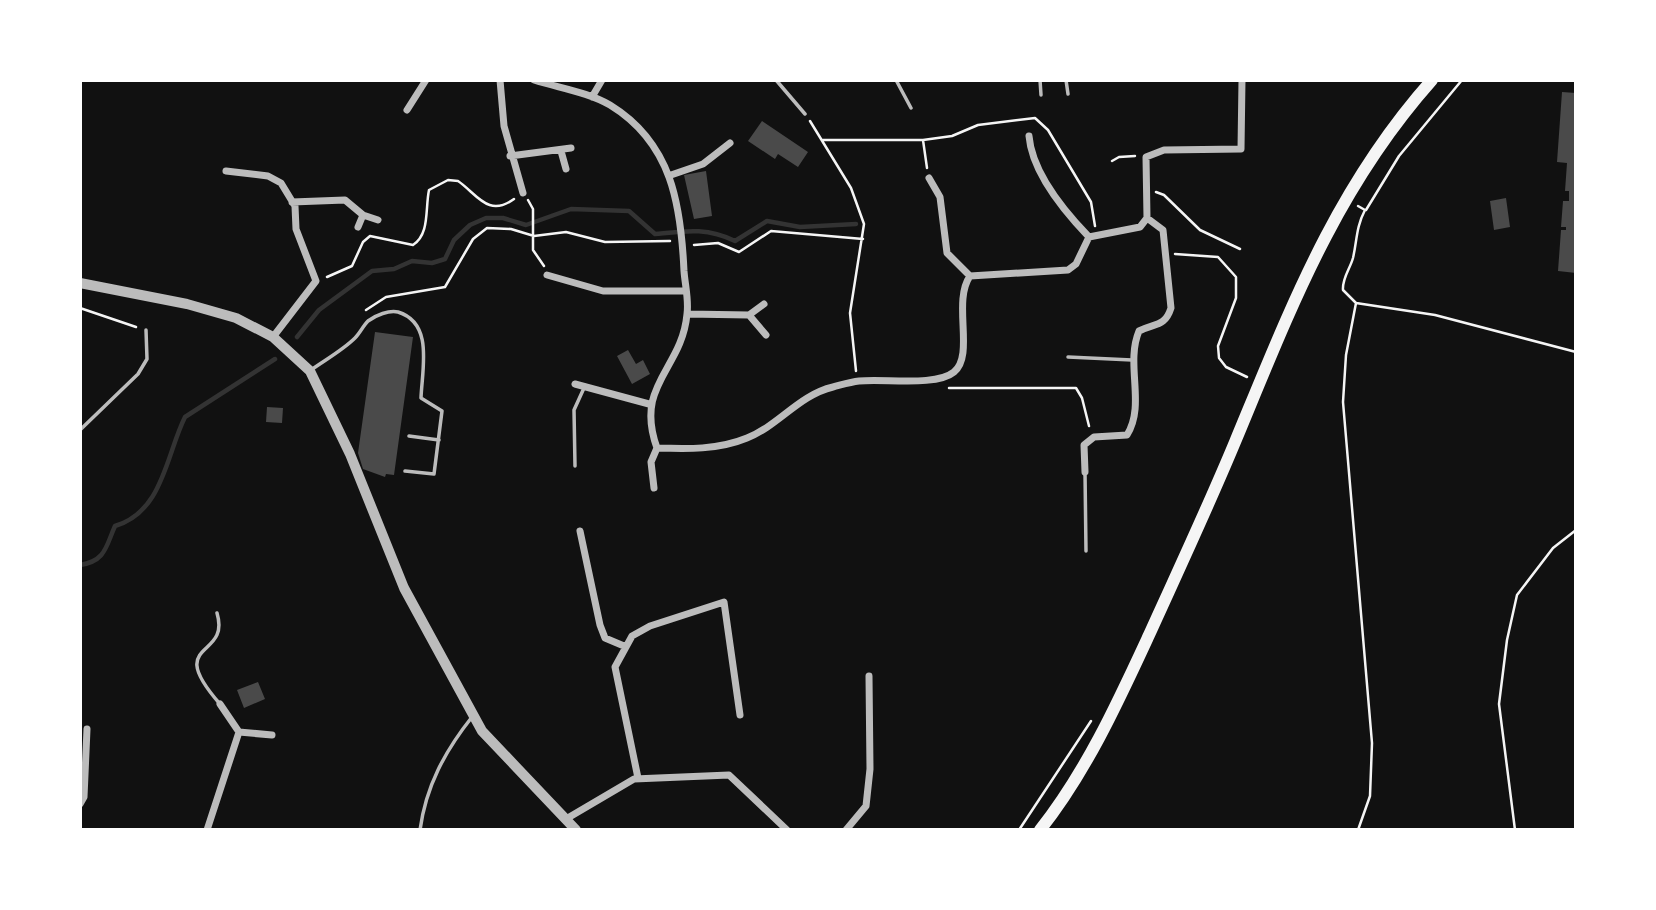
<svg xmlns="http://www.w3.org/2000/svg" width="1656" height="910" font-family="Cabin,sans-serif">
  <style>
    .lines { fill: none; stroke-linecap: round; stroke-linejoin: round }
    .stream { stroke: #333; stroke-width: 4.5 }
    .building { fill: #4a4a4a }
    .path { stroke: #f5f5f5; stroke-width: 2.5 }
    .service { stroke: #bcbcbc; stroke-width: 3.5 }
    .minor { stroke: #bcbcbc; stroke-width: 7 }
    .tertiary { stroke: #bcbcbc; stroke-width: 10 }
    .trunk { stroke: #f5f5f5; stroke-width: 12 }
  </style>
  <rect width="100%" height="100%" fill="#111"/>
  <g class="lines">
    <!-- stream -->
    <path class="stream" d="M297,337L319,310L372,271L394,269L412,261L432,263L445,259L454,240L470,225L486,218H503L526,225L571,209L629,211L655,234C685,231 706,227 735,241L767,221L800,227L856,224
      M80,565C106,561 106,546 115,526C163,512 166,455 185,417L275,359"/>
  </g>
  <!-- building -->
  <path class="building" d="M1562,92L1576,93V273L1558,271L1561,230H1566V227H1561L1563,201H1569V191H1565L1567,163L1557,162Z
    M762,121L808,152L798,167L778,154L775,159L748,141Z
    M706,171L712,216L694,219L684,175Z
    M1506,198L1510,227L1494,230L1490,201Z
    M375,332L413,337L394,475L386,474L385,477L363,469L358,453Z
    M628,350L636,364L643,360L650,374L632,384L617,356Z
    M267,407L283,408L282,423L266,422Z
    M258,682L265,699L244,708L237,690Z"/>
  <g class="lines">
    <!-- path -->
    <path class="path" d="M810,121L851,188L864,224L850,313L856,371
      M823,140H923L952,136L978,125L1035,118L1048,130L1091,202L1095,226
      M923,140L927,168
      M1112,161L1119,157L1135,156
      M1156,192L1164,195L1200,230L1240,249
      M528,200L533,209V250L544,266
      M1366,210L1399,156L1462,80
      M694,245L718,243L739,252L771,231L863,239
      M1175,254L1218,257L1236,277V298L1218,346L1219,358L1226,367L1247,377
      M327,277L352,266L363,242L370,236L413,245C430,234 425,209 429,190L448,180L458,181C477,194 488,218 514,199
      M1356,303L1435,315L1576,352
      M80,308L136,327
      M366,310L386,297L445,287L473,239L487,228L511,229L534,236L566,232L605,242L670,241
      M949,388H1076L1082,398L1089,426
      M1019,830L1091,721
      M1358,830L1370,796L1372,743L1343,402L1346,355L1356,303L1343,290C1342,278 1350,269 1353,258C1357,241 1356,227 1365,210L1358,206
      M1515,830L1499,704L1507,640L1517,595L1553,548L1576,530"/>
    <!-- service -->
    <path class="service" d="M776,80L805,114
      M896,80L911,108
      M1040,80L1041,95
      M1066,80L1068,94
      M1068,357L1132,360
      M311,370C325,360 343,350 355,338C360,333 363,326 368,321C376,315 389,310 398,312C434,323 422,369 421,398L442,411L434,474L405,471
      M80,430L138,374L147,359L146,330
      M409,436L439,440
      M575,466L574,410L584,388
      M1085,472L1086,551
      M217,613C231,660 163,639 220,704
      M420,830C426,786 445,751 472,717"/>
    <!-- minor -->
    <path class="minor" d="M500,80L504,126L523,193
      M534,80C559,88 588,92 610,105C672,143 681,205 684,271C685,285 689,300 687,314C682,370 634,384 657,448L651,462L654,488
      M592,97L602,80
      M407,110L426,80
      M1029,136C1032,173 1064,211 1089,237
      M561,151L566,169
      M510,156L571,148
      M226,171L268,176L281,183L295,206L296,229L316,281L273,337
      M671,175L703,164L730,143
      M929,178L940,197L947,253L970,276
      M292,202L345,200L363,215
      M358,227L363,215L378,220
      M547,275L603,291H686
      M764,304L749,315L766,335
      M687,314L749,315
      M575,384L649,404
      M657,448C687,449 718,450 747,438C778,426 799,395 833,387C841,385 850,382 859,381C882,378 936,387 954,372C975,355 952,302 970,276L1068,270L1076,264L1089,237L1140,227L1147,218L1146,157L1164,150L1241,149L1242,80
      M1085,472L1084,445L1094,437L1127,435C1146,405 1125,364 1139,331C1155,323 1165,327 1171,308L1163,230L1147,218
      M580,531L600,625L605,638L624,646
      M239,732L272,735
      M638,778L615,667L632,636L650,626L724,602L740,715
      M80,804L84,797L87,729
      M566,819L634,779L729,775L787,830
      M207,830L239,732L220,704
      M846,830L866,806L870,769L869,676"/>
    <!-- tertiary -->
    <path class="tertiary" d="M80,283L187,304L236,318L273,337L310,371L350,454L404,588L482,731L576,830"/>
    <!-- trunk -->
    <path class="trunk" d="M1040,830C1086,772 1118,702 1149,635C1178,571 1208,507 1235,442C1290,310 1335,189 1432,80"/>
  </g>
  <!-- border -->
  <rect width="1656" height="910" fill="none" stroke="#ffffff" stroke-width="164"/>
</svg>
